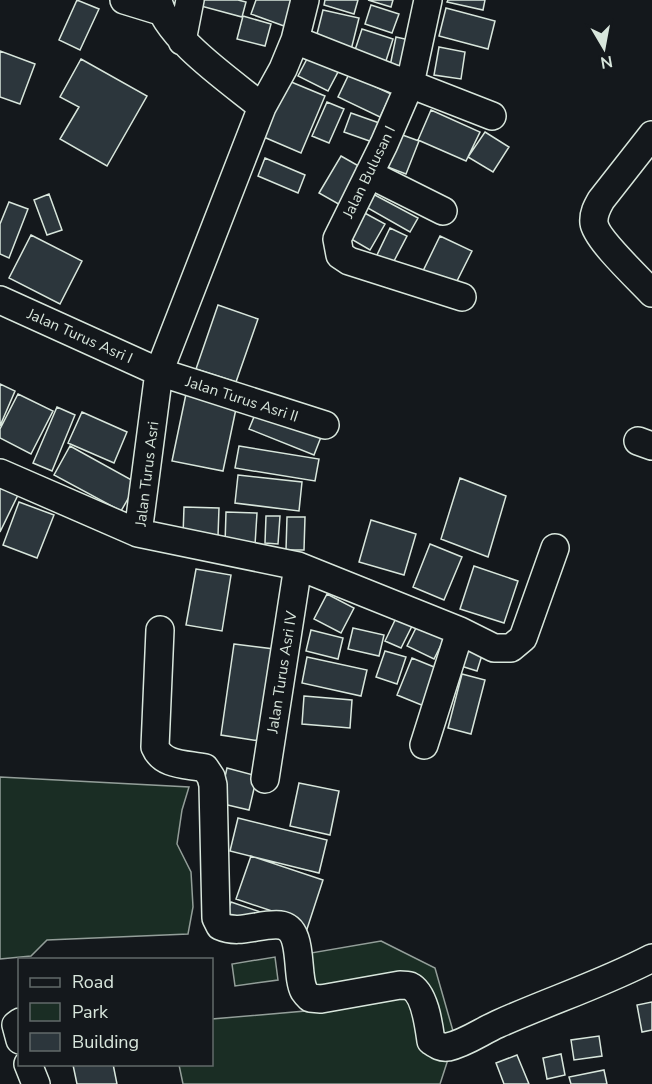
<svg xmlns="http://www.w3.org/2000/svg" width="652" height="1084" font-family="'Nunito Sans',sans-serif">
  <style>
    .green { fill: #1a2d24; stroke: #939e99; stroke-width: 1.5 }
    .building { fill: #2c363c; stroke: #d8e6dc; stroke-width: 1.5 }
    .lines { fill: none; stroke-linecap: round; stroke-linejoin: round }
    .minor-casing { stroke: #d8e6dc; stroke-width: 30 }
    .minor { stroke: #14181c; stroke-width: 27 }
    .labels { text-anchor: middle; stroke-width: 4.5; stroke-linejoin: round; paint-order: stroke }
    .street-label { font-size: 15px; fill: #d8e6dc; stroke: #14181c }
  </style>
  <rect width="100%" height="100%" fill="#14181c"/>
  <!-- green -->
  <path class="green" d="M0,777L189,787L182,810L177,844L191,872L193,907L188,934L47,940L31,956L0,959Z
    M381,941L435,968L455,1038L440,1084H183L179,1065L212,1064V1019L305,1011L299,955Z
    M275,957L278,980L235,986L232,964Z"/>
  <!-- building -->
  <path class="building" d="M77,0L99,9L80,50L59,40Z
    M203,0H238L246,2L242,17L201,6Z
    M256,0H294L284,26L251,14Z
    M325,0H358L354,14L324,5Z
    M368,0H393L391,7Z
    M448,0H485L483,10L447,2Z
    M371,5L399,14L392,33L365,24Z
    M446,8L495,21L488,49L439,36Z
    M323,10L359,18L351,50L315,42Z
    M243,16L271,24L265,46L237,39Z
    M362,29L393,39L384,67L353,56Z
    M396,37L414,41L407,74L389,71Z
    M439,47L465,52L461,79L434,75Z
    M0,51L35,64L20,104L0,97Z
    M308,57L338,72L328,91L298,76Z
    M81,59L147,96L107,166L60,139L79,107L60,97Z
    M349,74L391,94L380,117L338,97Z
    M284,79L325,96L301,153L259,135Z
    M327,102L344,109L329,143L312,136Z
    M431,110L480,132L466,161L418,140Z
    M351,113L385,125L378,144L344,132Z
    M485,132L509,147L493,172L468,157Z
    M397,133L419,141L406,174L385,166Z
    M341,156L364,169L342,206L319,193Z
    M265,158L305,175L298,193L258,176Z
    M49,194L62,230L47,235L34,200Z
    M373,194L418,218L410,232L366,207Z
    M9,202L28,209L9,258L0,254V224Z
    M361,211L385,224L370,250L346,236Z
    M390,228L407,236L393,263L377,255Z
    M31,235L82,261L60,304L9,278Z
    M440,236L472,251L454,287L423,271Z
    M218,305L258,319L236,382L196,369Z
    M0,384L15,391L0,426Z
    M18,394L53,411L31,454L0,438V429Z
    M186,394L237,404L223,471L172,461Z
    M57,407L75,415L52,471L33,463Z
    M82,412L127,432L114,463L68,443Z
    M256,412L321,437L314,455L249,429Z
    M70,446L137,483L121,511L54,475Z
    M239,446L319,459L315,481L235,468Z
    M238,475L302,482L299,511L235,503Z
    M460,478L506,496L488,557L441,539Z
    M0,486L18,495L0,532Z
    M19,502L54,515L37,558L3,545Z
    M184,507L219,508L218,536H183Z
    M226,512L257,513L255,545L225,544Z
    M266,516H280L278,544L265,543Z
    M287,517H305L304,550H286Z
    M371,520L416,534L404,575L359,562Z
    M430,544L462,557L444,600L413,587Z
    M474,566L518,581L504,623L460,609Z
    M196,569L231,575L222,631L186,625Z
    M327,594L354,608L341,633L314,619Z
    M397,616L413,624L401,648L385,641Z
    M419,622L446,635L434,659L407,646Z
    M353,628L384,635L379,656L348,649Z
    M311,630L343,638L338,659L306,651Z
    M234,644L274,649L260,741L221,735Z
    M468,647L483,652L477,671L461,666Z
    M385,651L406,657L397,684L376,677Z
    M307,657L367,670L361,696L302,683Z
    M412,658L439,669L424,706L397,695Z
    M462,674L485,680L471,734L448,728Z
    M304,696L352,700L350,728L302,724Z
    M227,768L257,776L249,810L219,803Z
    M299,783L339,791L330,835L290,826Z
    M238,818L327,840L319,873L230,851Z
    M251,856L323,880L307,929L282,921L284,915L236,899Z
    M231,902L278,918L222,926Z
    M652,1002V1030L642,1032L637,1005Z
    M599,1036L602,1056L574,1060L571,1040Z
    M561,1054L565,1075L547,1079L543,1058Z
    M517,1055L529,1084H504L496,1063Z
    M113,1064L117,1084H77L73,1065Z
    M604,1070L607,1084H571L569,1077Z"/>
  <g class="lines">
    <defs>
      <path id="minor" d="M124,0L160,11
        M158,0C165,37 233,83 262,107L159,372L138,533L298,566L460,631L494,648H511L523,638L555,548
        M428,0L410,84L492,116
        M295,40L394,79L410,84L384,144L337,239L340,255L349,261L462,297
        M182,41L190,0
        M262,107L283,69L295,40L305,0
        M652,135L601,200C597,207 593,214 594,223C596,239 639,279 652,293
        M369,174L443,211
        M0,300L159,372L325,425
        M638,441L652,446
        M0,473L138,533
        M160,630L155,747C163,766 187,764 205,768L211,777L213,785L216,918L220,926C240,935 260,923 280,925C305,928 295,974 304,991C306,994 308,996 310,998L321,999L400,985C404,985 407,985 410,986C425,993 429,1027 431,1041C437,1045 441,1048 448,1047C466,1043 482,1031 498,1024C549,1001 602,984 652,958
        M424,745L460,631
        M265,779L298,566
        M20,1022L16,1025L20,1040
        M28,1064L36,1084"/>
    </defs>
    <!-- minor casing -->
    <use href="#minor" class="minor-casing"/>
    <!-- minor -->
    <use href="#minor" class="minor"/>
  </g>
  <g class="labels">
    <!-- street labels -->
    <g class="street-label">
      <text transform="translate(369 172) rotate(-64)" y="5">Jalan Bulusan I</text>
      <text transform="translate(80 336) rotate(24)" y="5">Jalan Turus Asri I</text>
      <text transform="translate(242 399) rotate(18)" y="5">Jalan Turus Asri II</text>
      <text transform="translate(147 474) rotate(-83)" y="5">Jalan Turus Asri</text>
      <text transform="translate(282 672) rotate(-81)" y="5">Jalan Turus Asri IV</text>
    </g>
  </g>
  <!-- legend -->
  <rect x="18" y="958" width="195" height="108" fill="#14181c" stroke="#626a69" stroke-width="1.5"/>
  <rect x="30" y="978" width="30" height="9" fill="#14181c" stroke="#626a69" stroke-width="1.5"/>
  <text x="72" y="988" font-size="18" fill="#d8e6dc">Road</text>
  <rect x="30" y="1003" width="30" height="18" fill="#1a2d24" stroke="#626a69" stroke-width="1.5"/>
  <text x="72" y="1018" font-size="18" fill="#d8e6dc">Park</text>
  <rect x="30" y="1033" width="30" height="18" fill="#2c363c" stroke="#626a69" stroke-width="1.5"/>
  <text x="72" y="1048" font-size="18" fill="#d8e6dc">Building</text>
  <!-- north arrow -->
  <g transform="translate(604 48) rotate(170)" stroke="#14181c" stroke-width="4.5" paint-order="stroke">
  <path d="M0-4.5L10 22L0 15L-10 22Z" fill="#d8e6dc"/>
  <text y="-9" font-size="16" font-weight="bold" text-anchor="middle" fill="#d8e6dc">N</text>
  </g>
</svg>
